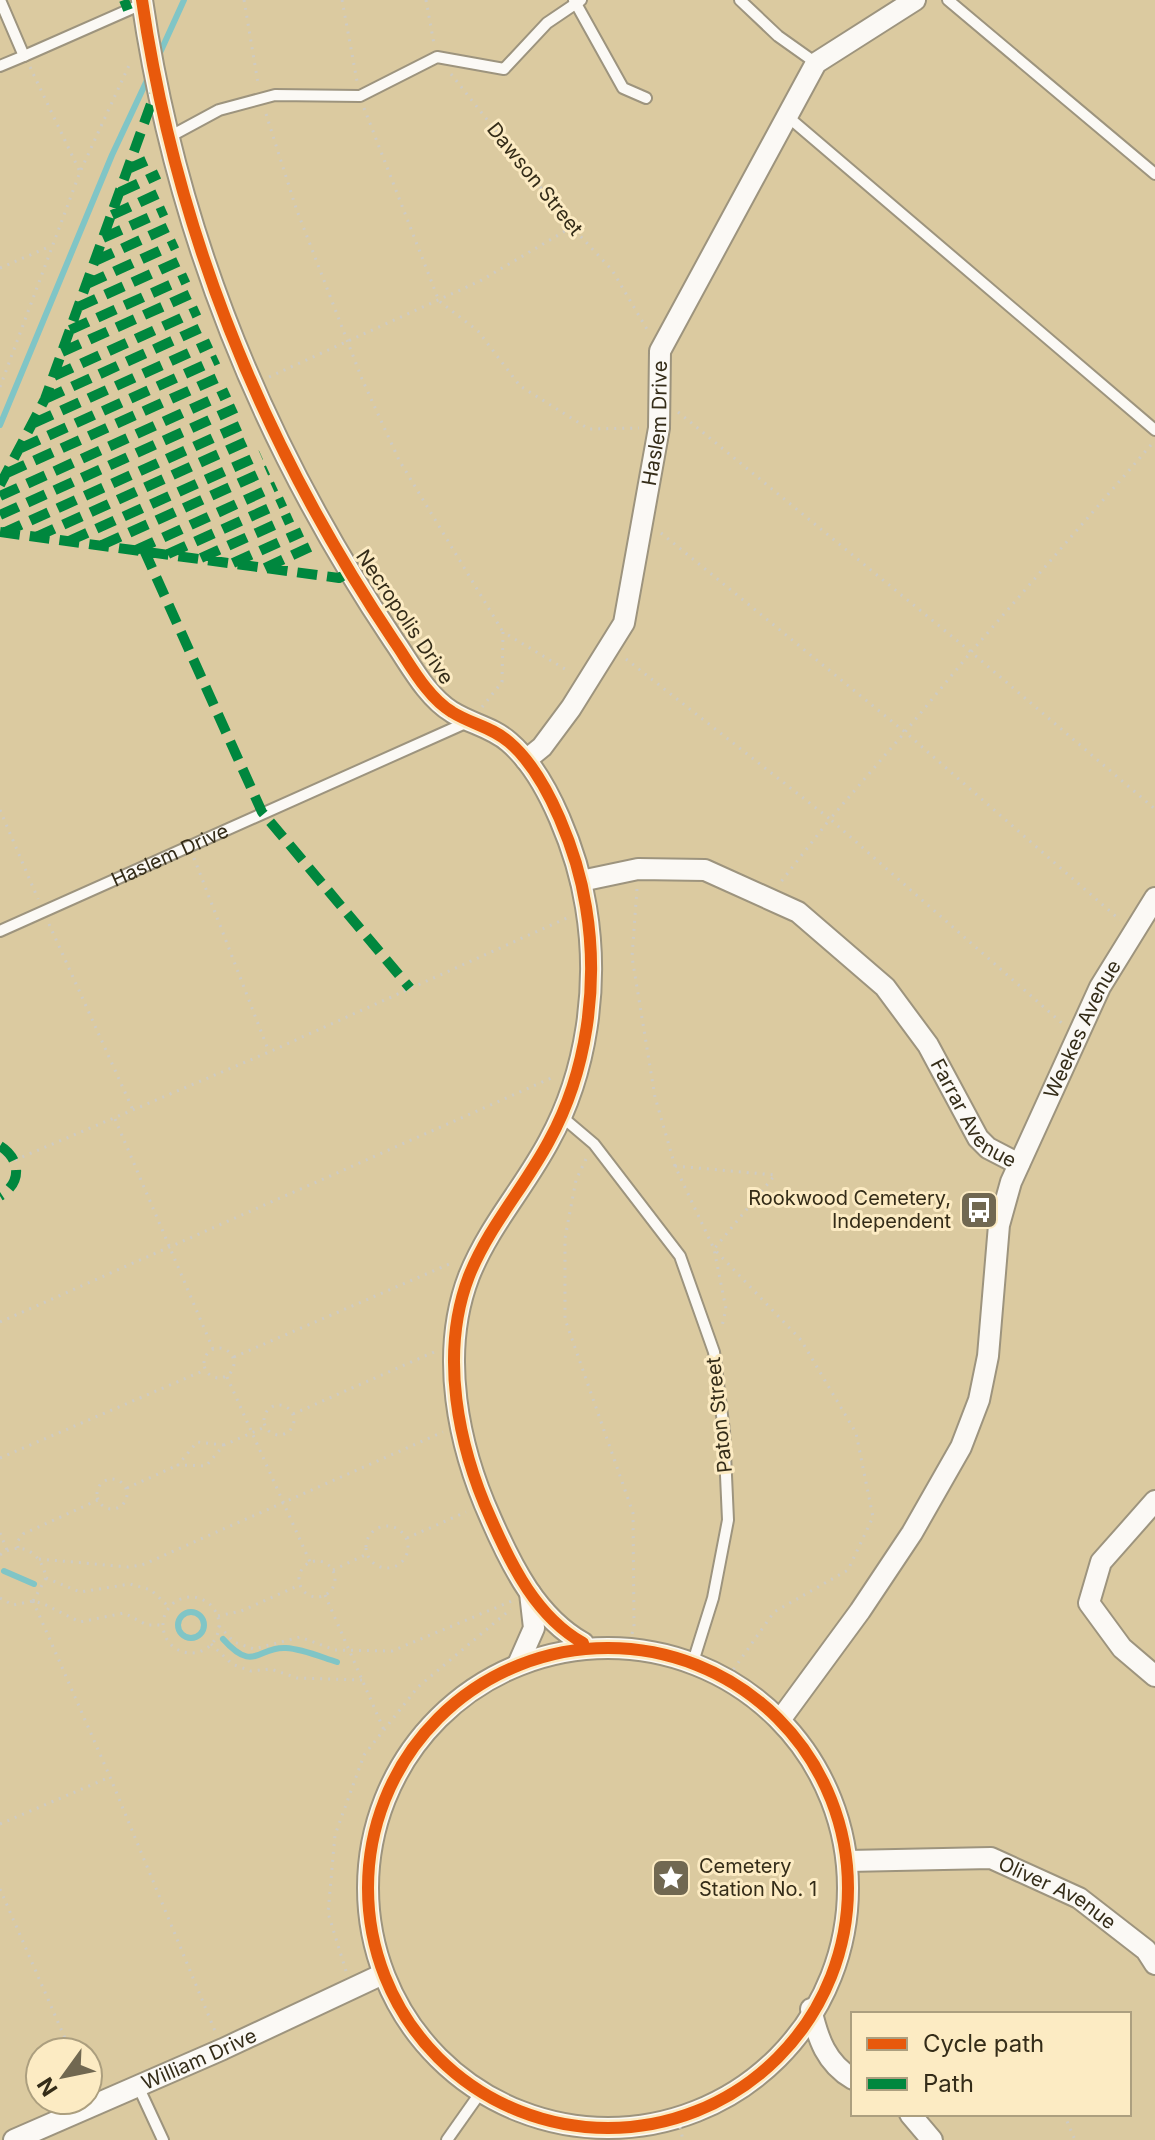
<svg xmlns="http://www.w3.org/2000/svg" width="1155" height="2140" font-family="Inter,sans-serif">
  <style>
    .green { fill: #dbcaa0; fill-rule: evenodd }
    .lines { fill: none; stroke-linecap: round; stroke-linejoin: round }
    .stream { stroke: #80c5c6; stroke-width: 6 }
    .lane-casing { stroke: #9d947e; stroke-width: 14 }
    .street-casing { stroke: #9d947e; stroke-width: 24 }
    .path { stroke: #cecbc3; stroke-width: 3; stroke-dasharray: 2 6; stroke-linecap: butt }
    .lane { stroke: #fbf9f5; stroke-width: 10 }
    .street { stroke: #fbf9f5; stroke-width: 20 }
    .quiet { stroke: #00873e; stroke-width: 10; stroke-dasharray: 20 10; stroke-linecap: butt }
    .cycleway-casing { stroke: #fcebc3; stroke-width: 17 }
    .cycleway { stroke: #e8590c; stroke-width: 12 }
    .labels { text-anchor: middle; stroke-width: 6; stroke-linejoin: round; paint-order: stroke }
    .street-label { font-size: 20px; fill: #342c18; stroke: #fcebc3 }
    .poi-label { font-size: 20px; fill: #342c18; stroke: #fcebc3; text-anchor: end }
  </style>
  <rect width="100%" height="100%" fill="#e2d7bb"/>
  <!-- green -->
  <path class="green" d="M0,0H1155V2140H0ZM853,2014H1129V2114H853ZM40,2052H88V2100H40Z"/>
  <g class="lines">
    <!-- stream -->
    <path class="stream" d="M159,55L184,0
      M0,425L112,155L149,76
      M4,1571L34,1584
      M178 1625a13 13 0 1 1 26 0a13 13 0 1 1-26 0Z
      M223,1639C254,1674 258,1646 286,1648C303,1649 321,1657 337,1662"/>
    <defs>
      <g id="lane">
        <path d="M0,0L24,56L142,4"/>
        <path d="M574,0L623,88L646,98"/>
        <path d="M740,0L778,36L816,63"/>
        <path d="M948,0L1155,174"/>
        <path d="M0,66L24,56"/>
        <path d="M787,116L1155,430"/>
        <path d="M169,137L219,110L275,95L360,96L437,57L504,69L547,23L581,0"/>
        <path id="s1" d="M0,931L470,721"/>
        <path d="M561,1116L594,1144L680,1256L714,1352L724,1431L728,1520L713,1598L693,1662"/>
        <path d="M138,2086L163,2140"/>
        <path d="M447,2140L478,2096"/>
      </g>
      <g id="street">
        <path d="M142,0C176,232 263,446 394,641C410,664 427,697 452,712C471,724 492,727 509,742C549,776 578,856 586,907C599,985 587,1072 549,1141C524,1188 489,1226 469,1276C439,1354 458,1446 491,1519C512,1567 537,1617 583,1643"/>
        <path id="s2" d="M526,760L542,747L571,708L624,623L659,428L660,351L816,63L915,0"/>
        <path id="s3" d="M581,881L638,869L705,870L798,912L885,987L928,1045L978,1138L988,1148L1019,1164"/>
        <path d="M1155,1501L1101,1562L1089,1603L1122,1648L1155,1676"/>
        <circle cx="608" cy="1888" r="240"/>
        <path d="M519,1662L534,1628L530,1593"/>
        <path id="s4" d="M780,1720L860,1611L912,1533L961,1447L979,1400L988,1356L999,1225L1011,1182L1100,987L1155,898"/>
        <path id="s5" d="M848,1861L991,1858L1079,1898L1146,1950L1155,1964"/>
        <path d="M811,2009C818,2039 826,2063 853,2079"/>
        <path d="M910,2114L932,2140"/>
        <path id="s6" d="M14,2140L223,2049L383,1974"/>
      </g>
    </defs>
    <!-- lane casing -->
    <use href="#lane" class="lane-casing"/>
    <!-- street casing -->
    <use href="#street" class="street-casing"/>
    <!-- path -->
    <path class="path" d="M244,0L258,83
      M342,0L357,81
      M426,0L434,44
      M30,67L80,172
      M451,74L572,227L612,270L648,331
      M364,108L439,301L478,331L520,386L589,429L639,428
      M266,114L296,208L362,379L399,460L503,632
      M0,268L51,246
      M269,377L480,281L572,227
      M0,387L80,172L131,61
      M678,412L971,652L905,732L1120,920
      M1151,445L971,652L1155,809
      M661,533L905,732L830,819L1063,1024
      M626,659L830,819L780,883
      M482,707L502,682L503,632L570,672
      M0,810L38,899
      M194,858L269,1052
      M637,889L632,957L655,1097L675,1166L714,1249L726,1309L722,1326
      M49,924L133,1110
      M115,1119L213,1349
      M586,1159L576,1180L565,1238V1319L633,1513L634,1627L629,1644
      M15,1160L269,1052L569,917
      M675,1166L775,1175L714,1249L801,1340L856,1433L873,1517L848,1570L774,1612L726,1680
      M0,1322L556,1076
      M204 1363a15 15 0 1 1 30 0a15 15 0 1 1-30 0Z
      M234,1357L454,1262
      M227,1377L310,1562
      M264 1420a15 15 0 1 1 30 0a15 15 0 1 1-30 0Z
      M293,1414L434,1352
      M224,1445L197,1442L178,1465L206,1466L224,1445L265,1427
      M0,1458L205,1370
      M97 1494a15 15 0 1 1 30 0a15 15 0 1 1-30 0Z
      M127,1488L178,1465
      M366 1547a21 21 0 1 1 42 0a21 21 0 1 1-42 0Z
      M0,1533L7,1550
      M407,1538L466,1512
      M18,1548L17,1542L23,1534L98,1500
      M0,1555C22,1539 42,1554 46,1578L33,1601
      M39,1559L128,1567L142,1565L443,1432
      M299 1579a18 18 0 1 1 36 0a18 18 0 1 1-36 0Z
      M333,1570L367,1554
      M46,1578L80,1592L130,1584L151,1590L169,1607
      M325,1595L384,1730
      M163 1625a28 28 0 1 1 56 0a28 28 0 1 1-56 0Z
      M0,1598L13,1605L33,1601L44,1604L80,1622L124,1613L147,1625H163
      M33,1601L110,1777L215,2031
      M218,1616L241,1611L300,1585
      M219,1626L234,1642L254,1649L300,1637L335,1650L392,1651L512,1601
      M211,1644L232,1664L251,1671L271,1669L297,1678L362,1680
      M0,1824L110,1777
      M0,1889L71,2052
      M346,1971L328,1913L335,1835L364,1755L418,1687L511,1609
      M1064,2114L1075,2140
      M678,2119L683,2140"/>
    <!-- lane -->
    <use href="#lane" class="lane"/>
    <!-- street -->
    <use href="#street" class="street"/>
    <!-- quiet -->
    <path class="quiet" d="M124,0L128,10
      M128,169L155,157
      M120,192L159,174
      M112,215L162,192
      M103,238L166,210
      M95,261L171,226
      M87,284L177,243
      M78,307L182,260
      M70,330L188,277
      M62,352L193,293
      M54,376L199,310
      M45,399L205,326
      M34,423L211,343
      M21,448L218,359
      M7,473L224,375
      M0,485L45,399L156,90
      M0,496L229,392
      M0,515L236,408
      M0,532L339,578L350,572
      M3,533L244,424
      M36,537L252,439
      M69,541L261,455
      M102,545L268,470
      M136,550L276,486
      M144,550L262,812L410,988
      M168,554L285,501
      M201,558L292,517
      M233,563L302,532
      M265,568L310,547
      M0,1146C21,1159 22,1183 0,1196"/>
    <defs>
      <path id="cycleway" d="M142,0C176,232 263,446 394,641C410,664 427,697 452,712C471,724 492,727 509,742C549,776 578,856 586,907C599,985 587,1072 549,1141C524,1188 489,1226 469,1276C439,1354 458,1446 491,1519C512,1567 537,1617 583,1643
        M368 1888a240 240 0 1 1 480 0a240 240 0 1 1-480 0Z"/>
    </defs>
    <!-- cycleway casing -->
    <use href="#cycleway" class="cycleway-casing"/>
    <!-- cycleway -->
    <use href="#cycleway" class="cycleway"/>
  </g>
  <!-- icons -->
  <defs>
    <symbol id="bus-square" viewBox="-11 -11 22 22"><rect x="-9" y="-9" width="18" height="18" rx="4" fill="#716851" stroke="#fcebc3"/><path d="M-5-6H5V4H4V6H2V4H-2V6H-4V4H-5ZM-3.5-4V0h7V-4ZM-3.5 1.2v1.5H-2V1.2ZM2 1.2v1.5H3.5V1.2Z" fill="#fff"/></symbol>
    <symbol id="sight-square" viewBox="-11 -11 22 22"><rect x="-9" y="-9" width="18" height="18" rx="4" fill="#716851" stroke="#fcebc3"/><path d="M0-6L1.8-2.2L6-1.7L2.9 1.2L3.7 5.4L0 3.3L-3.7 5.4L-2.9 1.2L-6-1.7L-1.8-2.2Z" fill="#fff"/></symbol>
  </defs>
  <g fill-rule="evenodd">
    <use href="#bus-square" x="957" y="1188" width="44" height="44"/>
    <use href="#sight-square" x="649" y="1856" width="44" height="44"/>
  </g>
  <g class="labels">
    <!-- street labels -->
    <g class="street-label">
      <text transform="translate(535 179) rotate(51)" y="7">Dawson Street</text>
      <text dy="7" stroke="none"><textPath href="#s2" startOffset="372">Haslem Drive</textPath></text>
      <text transform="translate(405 617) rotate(56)" y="7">Necropolis Drive</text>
      <text dy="7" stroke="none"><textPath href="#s1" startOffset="186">Haslem Drive</textPath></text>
      <text dy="7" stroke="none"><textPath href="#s4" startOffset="768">Weekes Avenue</textPath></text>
      <text dy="7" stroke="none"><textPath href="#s3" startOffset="498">Farrar Avenue</textPath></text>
      <text transform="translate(719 1415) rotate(-96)" y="7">Paton Street</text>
      <text dy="7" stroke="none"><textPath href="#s5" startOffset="218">Oliver Avenue</textPath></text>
      <text dy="7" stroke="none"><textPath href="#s6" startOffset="202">William Drive</textPath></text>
    </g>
    <!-- poi labels -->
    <g class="poi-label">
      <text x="951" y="1205">Rookwood Cemetery,<tspan x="951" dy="23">Independent</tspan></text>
      <text x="699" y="1873" text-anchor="start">Cemetery<tspan x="699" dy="23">Station No. 1</tspan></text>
    </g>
  </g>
  <!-- legend -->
  <rect x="851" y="2012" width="280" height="104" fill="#fcebc3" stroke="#ac9f7f" stroke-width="2"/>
  <rect x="867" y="2038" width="40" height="12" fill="#e8590c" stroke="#ac9f7f" stroke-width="2"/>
  <text x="923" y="2052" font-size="24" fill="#342c18">Cycle path</text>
  <rect x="867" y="2078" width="40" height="12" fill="#00873e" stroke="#ac9f7f" stroke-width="2"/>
  <text x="923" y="2092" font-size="24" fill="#342c18">Path</text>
  <!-- north arrow -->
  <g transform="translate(64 2076) rotate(237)"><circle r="38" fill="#fcebc3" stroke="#ac9f7f" stroke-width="2"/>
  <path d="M0-6L14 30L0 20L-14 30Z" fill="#716851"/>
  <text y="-12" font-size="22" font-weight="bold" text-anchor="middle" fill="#342c18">N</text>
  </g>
</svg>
